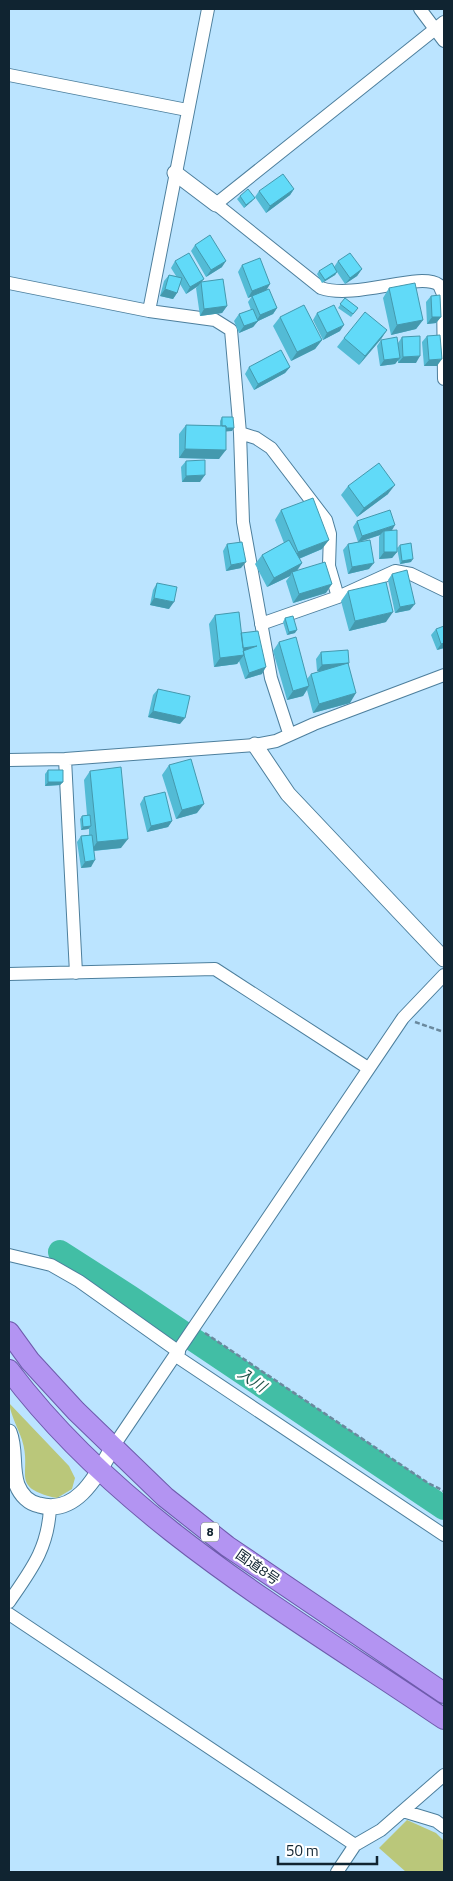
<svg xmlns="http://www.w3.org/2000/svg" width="453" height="1881" font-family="'Titillium Web','Noto Sans JP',sans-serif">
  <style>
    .green { fill: #bac77a }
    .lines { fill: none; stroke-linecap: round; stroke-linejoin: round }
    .river { stroke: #42bea5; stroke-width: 24 }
    .minor-casing { stroke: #4d7f9d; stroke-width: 14 }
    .tertiary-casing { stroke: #4d7f9d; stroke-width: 17 }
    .trunk-casing { stroke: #6e5bac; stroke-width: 22 }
    .path { stroke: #6a899e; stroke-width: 2.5; stroke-dasharray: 5 2.5; stroke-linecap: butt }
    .minor { stroke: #fff; stroke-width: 12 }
    .tertiary { stroke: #fff; stroke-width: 15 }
    .trunk { stroke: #b394f2; stroke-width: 20 }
    .wall { fill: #53bbd5 }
    .shaded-wall { fill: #4499ae }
    .building { fill: #61daf8; stroke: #4499ae }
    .labels { text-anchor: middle; stroke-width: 4.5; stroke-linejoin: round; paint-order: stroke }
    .shield { fill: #fff; stroke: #58666f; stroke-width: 1 }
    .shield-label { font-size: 12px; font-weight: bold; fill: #102431 }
    .street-label { font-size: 14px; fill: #102431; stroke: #fff }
    .water-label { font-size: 15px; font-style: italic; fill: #205348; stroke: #fff }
  </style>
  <rect width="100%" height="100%" fill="#bbe4ff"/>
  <!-- green -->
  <path class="green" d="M9,1403L69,1466L75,1478L72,1489L57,1498C8,1487 33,1474 22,1440C18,1428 11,1416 9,1403Z
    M407,1820L436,1833L444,1841V1872H406L379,1848Z"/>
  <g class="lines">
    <!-- river -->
    <path class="river" d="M60,1252L130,1297L444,1508"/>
    <defs>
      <path id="minor" d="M420,9L444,41
        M444,22L216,204L321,288C356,300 420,271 439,285L443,294L444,379
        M9,75L187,110
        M9,283L149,311L215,320L231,330L240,433L243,522L271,678L289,733
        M149,311L208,9
        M240,433L256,438L271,448L326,520L330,534L329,566L338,597
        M261,624L338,597L395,571L411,574L444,590
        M65,759L76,973
        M9,760L65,759L255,745L276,741L314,724L444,675
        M9,974L215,969L368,1068
        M9,1255L51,1265L79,1281L179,1352
        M176,1356L444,1535
        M113,1447L403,1018L444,975
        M9,1602C31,1570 48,1549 50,1508
        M9,1614L355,1845
        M403,1811L436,1821L444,1827
        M337,1872L355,1845L381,1830L444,1775"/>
      <path id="tertiary" d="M175,173L216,204
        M255,745L288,794L444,959
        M9,1432C16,1449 11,1468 17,1485C21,1495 29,1503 39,1505C77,1516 97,1475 113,1447"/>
      <path id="trunk" d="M9,1332L30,1361L76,1411L165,1497L227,1546L444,1693
        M9,1370C122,1520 291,1615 444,1719"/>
    </defs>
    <!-- minor casing -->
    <use href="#minor" class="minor-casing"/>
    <!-- tertiary casing -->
    <use href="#tertiary" class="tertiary-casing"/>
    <!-- trunk casing -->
    <use href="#trunk" class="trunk-casing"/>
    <!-- path -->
    <path class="path" d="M415,1022L444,1032
      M205,1333L428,1483L444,1491"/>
    <!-- minor -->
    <use href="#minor" class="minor"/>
    <!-- tertiary -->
    <use href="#tertiary" class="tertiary"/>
    <!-- trunk -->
    <use href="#trunk" class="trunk"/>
  </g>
  <!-- wall -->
  <path class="wall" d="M294,189L290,195L266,213L255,197L259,191Z
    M240,196L252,201L244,208L237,199Z
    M195,245L222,267L206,277L191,251Z
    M175,261L202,282L227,306L222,313L200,316L196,288L198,286L186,294L180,284L177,293L173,299L160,296L164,281L169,275L176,276L171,268Z
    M338,261L362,269L357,276L345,284L337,272L335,275L322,283L317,274L319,271L334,267Z
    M242,265L266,290L277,308L273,314L258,321L253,327L239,333L234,321L239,314L251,310L248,302L252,296L257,294L248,298L238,272Z
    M389,288L423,320L416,329L391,335L383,298Z
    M431,296L441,317L436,323L427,324L426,302Z
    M345,298L358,308L351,317L338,308Z
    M317,313L340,331L323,340L313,320Z
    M280,317L322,340L315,349L291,361L273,326Z
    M387,330L381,339L359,365L337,347L344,338Z
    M427,336L437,366H424L422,342Z
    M402,337L416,363H398V360L395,364L380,366L377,346L381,340L398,343Z
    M249,367H290L285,373L254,390L245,374Z
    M222,417L232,431H226L219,459L179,458V434L186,425L220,426V421Z
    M186,461L200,482H182L181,467Z
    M348,486L388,494L357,517L341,495Z
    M281,510L322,549L299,559L302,563L297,571L326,593L293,603L286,581L290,576L267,587L255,564L262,555L284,543L275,520Z
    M357,521L392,531L397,552L392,558L379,559V537L380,535L360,542L369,569L348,574L343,550L348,544L358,542L353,527Z
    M227,544L241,568L226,571L223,551Z
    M400,545L411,562L400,564L397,548Z
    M392,574L410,610L395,613L388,580Z
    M157,583L169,609L150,605L153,590Z
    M348,591L386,622L349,631L341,601Z
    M215,615L241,633L262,674L245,679L239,661L237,664L214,667L209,624Z
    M285,618L295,633L287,635L283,622Z
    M436,629L444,648L437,650L431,635Z
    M279,642L307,679L311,674L320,671H317L316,659L321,652L348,664L350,703L313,713L307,690L303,696L287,700L273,651Z
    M158,689L180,724L148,717L153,695Z
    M169,765L197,813L176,819L162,775Z
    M48,770L63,782L60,785L45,786V774Z
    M90,771L121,848L94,851L91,867L81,868L77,842L81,836L89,835V829L81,830L80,819L82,816L87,815L84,780Z
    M144,797L172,821L168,827L147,832L140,804Z"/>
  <!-- shaded-wall -->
  <path class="shaded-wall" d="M294,189L290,195L266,213L270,206Z
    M255,198L252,201L244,208L246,205Z
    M226,261L222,267L206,277L211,270Z
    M362,269L357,276L345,284L350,278Z
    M337,272L335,275L322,283L325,280Z
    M204,279L198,286L186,294L190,287Z
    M270,284L266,291L248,298L252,291Z
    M165,289L177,293L173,299L160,296Z
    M227,306L222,313L200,316L204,309Z
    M277,308L273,314L256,322L260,315Z
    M432,317H441L436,323L427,324Z
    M423,320L416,329L391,335L397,325Z
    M258,321L253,327L239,333L244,326Z
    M344,325L340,331L323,340L327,333Z
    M387,330L381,339L359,365L365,356Z
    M322,340L315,349L291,361L297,352Z
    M420,356L416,363H398L403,357Z
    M400,358L395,364L380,366L384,360Z
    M442,359L437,366H424L429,360Z
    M290,367L285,373L254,390L258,384Z
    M223,428H234L232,431L220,432Z
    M185,449L226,450L219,459L179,458Z
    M205,475L200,482H182L186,476Z
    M395,485L388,494L357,517L364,508Z
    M395,525L391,532L384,531L380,535L358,542L362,536Z
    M329,540L322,549L291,562L298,552Z
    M384,552H397L392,558L379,559Z
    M413,559L411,562L400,564L402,561Z
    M246,562L241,568L226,571L231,565Z
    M302,563L295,573L292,572L290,576L267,587L274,578Z
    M374,563L369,569L348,574L352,567Z
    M332,584L326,593L293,603L299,594Z
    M154,598L174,602L169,609L150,605Z
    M415,604L410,610L395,613L400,607Z
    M393,612L386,622L349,631L355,621Z
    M297,630L295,633L287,635L289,632Z
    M444,643V648L437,650L441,644Z
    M257,646L244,654L241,648Z
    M244,655L237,664L214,667L220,658Z
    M349,663L344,669L317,671L322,665Z
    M266,667L262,674L245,679L249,673Z
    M309,686L303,696L287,700L293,691Z
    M356,693L350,703L313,713L319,704Z
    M153,711L185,718L180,724L148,717Z
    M48,782H63L60,785L45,786Z
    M204,804L197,813L176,819L182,810Z
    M172,821L168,827L147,832L151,826Z
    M91,826L88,829L81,830L83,827Z
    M128,839L121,848L91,851L97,842Z
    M95,860L91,867L81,868L85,862Z"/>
  <!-- building -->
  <path class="building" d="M283,174L294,189L270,206L259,191Z
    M248,189L255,198L246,205L240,196Z
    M210,235L226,261L211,270L195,245Z
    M189,253L204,279L190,287L175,261Z
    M350,253L362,269L350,278L338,261Z
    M260,258L270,284L252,291L242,265Z
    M332,263L337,272L325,280L319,271Z
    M169,275L182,278L177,293L165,289Z
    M223,279L227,306L204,309L201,282Z
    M415,283L423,320L397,325L389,288Z
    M269,289L277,308L260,315L252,296Z
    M440,295L441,317H432L431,296Z
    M345,298L358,308L353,314L340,304Z
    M304,305L322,340L297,352L280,317Z
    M334,305L344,325L327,333L317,313Z
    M253,309L258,321L244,326L239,314Z
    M365,312L387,330L365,356L344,338Z
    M440,335L442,359L429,360L427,336Z
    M420,336V356L403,357L402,337Z
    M397,337L400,358L384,360L381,340Z
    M281,350L290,367L258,384L249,367Z
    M222,417H233L234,428H226V426H222Z
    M186,425L226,426V450L185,449Z
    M205,460V475L186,476V461Z
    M379,463L395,485L364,508L348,486Z
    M313,498L329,540L298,552L281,510Z
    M390,510L395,525L362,536L357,521Z
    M397,530V552H384V531Z
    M289,540L302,563L274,578L262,555Z
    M370,540L374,563L352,567L348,544Z
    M242,542L246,562L231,565L227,544Z
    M411,543L413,559L402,561L400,545Z
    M325,562L332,584L299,594L292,572Z
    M407,570L415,604L400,607L392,574Z
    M386,582L393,612L355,621L348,591Z
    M157,583L177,587L174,602L154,598Z
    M239,612L244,655L220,658L215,615Z
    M293,616L297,630L289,632L285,618Z
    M444,626V643L441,644L436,629Z
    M258,631L266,667L249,673L243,651L257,646L243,648L241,633Z
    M296,637L309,686L293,691L279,642Z
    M348,650L349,663L322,665L321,652Z
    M348,663L356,693L319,704L311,674Z
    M158,689L190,696L185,718L153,711Z
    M191,759L204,804L182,810L169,765Z
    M121,767L128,839L97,842L90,771Z
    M48,770H63V782H48Z
    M165,792L172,821L151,826L144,797Z
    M90,815L91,826L83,827L82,816Z
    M92,835L95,860L85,862L81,836Z"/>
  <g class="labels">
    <!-- shield labels -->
    <rect class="shield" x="201" y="1522.5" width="18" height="19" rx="4"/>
    <g class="shield-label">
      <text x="210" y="1536">8</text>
    </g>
    <!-- street labels -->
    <g class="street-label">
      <text transform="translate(258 1567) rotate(35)" y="5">国道8号</text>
    </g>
    <!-- water labels -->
    <g class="water-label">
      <text transform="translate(252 1380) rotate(34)" y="5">入川</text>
    </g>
  </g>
  <!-- border -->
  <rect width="453" height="1881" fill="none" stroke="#102431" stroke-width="20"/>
  <!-- scale -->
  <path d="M278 1856v8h99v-8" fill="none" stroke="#102431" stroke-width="2.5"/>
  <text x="286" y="1856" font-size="15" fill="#102431" stroke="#ffffff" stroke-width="4" paint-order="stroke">50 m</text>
</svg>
